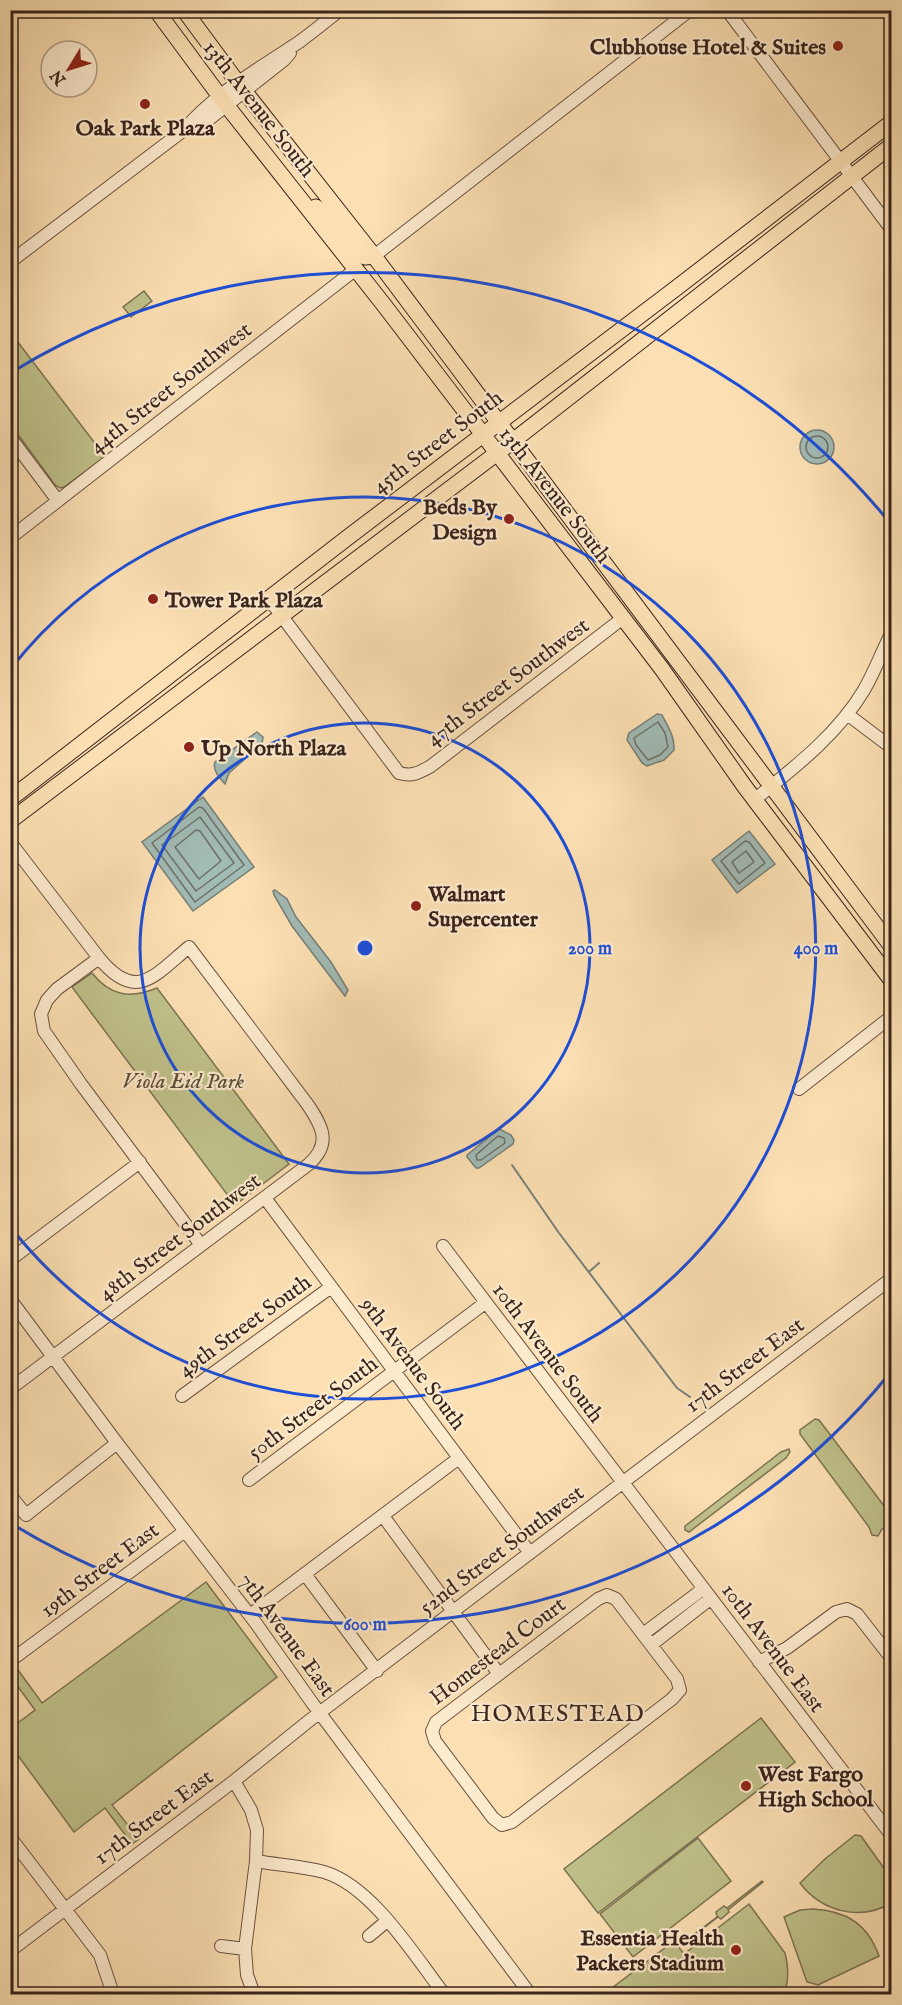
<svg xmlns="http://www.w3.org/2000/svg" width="902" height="2005" font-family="'IM FELL English',serif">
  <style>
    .green { fill: #c0c28b; stroke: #7c7354; stroke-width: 1.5 }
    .water { fill: #a1bbb5; stroke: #777f78; stroke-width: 1.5 }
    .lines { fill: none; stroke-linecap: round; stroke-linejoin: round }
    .shore { stroke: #6d7069; stroke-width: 1.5 }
    .stream { stroke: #777f78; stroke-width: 2 }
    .minor-casing { stroke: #6a5342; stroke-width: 14 }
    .major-casing { stroke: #39241d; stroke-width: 17 }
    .minor { stroke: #fdebce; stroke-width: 12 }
    .major { stroke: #fce0b3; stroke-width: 15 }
    .ring { fill: none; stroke: #1d4ed8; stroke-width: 3 }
    .poi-dot { fill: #8f2418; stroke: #fdebce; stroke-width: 2 }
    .labels { text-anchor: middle; stroke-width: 4.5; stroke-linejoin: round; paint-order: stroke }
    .poi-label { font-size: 22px; font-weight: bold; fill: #39241d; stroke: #fdebce; text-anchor: start }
    .street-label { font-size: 22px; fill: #39241d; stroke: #fdebce }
    .park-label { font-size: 22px; font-style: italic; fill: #5b4c38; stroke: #fdebce }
    .neighbourhood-label { font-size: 24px; letter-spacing: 1.5px; fill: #39241d; stroke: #fdebce }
    .centre { fill: #1d4ed8; stroke: #fdebce; stroke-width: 3 }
    .ring-label { font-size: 18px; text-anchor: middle; font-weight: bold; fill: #1d4ed8; stroke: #fdebce; stroke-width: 4.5; stroke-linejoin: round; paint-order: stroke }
  </style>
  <rect width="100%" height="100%" fill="#fce0b3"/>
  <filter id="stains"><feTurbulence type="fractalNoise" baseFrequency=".00333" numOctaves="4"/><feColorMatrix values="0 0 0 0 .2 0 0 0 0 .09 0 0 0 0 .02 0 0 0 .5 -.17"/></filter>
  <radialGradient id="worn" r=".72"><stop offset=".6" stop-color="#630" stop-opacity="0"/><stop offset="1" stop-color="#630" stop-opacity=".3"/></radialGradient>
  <!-- green -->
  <path class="green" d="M144,291L152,301L131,317L123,307Z
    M11,333L100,450L104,452L105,457L64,487L60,488L55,485L11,425Z
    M92,973C110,996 130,999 157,988L289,1164L235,1205L72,987Z
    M815,1419L819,1420L891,1515V1523L882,1529L878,1536L872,1535L869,1527L800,1434V1430Z
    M789,1449L790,1452L786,1458L689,1532L685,1530V1526L781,1452Z
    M206,1582L277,1677L112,1805L139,1839L132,1844L105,1808L74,1832L11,1746V1728L35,1710L11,1677L18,1670L42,1703Z
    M761,1718L795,1762L598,1913L564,1869Z
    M855,1835L861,1836L891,1878V1903C860,1922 821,1911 800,1883L825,1859Z
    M698,1838L731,1881L633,1957L600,1914Z
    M762,1881L763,1882L728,1910L729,1912L721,1919L718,1917L683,1944L682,1943L717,1917L716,1912L724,1906L727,1908Z
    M749,1904L785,1953C789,1968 789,1980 784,1994H604L674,1941L684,1954Z
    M813,1909C846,1911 867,1923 879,1956L818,1985L807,1982L784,1917L800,1910Z"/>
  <!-- water -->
  <path class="water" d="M800 447a17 17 0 1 1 34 0a17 17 0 1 1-34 0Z
    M657,714L662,715C668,727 675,737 674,750L664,760L647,766L642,763L627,740L629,733Z
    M257,732L263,737L262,744L229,773L225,784C220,778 212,770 215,762Z
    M203,797L254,867L193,911L142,842Z
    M749,831L775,864L737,893L712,860Z
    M275,890L287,899L296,917L331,962L348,990L345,996L292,926L274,895L273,891Z
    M499,1129L511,1135L514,1140L513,1144L479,1168H476L467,1157V1155Z"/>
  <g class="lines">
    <!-- shore -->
    <path class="shore" d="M806 447a11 11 0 1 1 22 0a11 11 0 1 1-22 0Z
      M658,722L665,733L668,747L660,755L648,760L636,745L634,738Z
      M199,807L203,808L244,865L195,902L152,843Z
      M200,817L234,863L196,891L162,845Z
      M196,830L200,831L221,861L199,879L175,847Z
      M745,841L749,842L765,863L739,884L721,861Z
      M746,851L754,862L739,873L732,862Z
      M498,1136L504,1138L505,1143L481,1160H477L476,1155Z"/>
    <!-- stream -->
    <path class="stream" d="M512,1165L559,1233L677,1388L690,1397
      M590,1271L599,1263"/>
    <defs>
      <path id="minor" d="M727,10L892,230
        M186,129L208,120L284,60L290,53
        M374,256L690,10
        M10,262L184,130C215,93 259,69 299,42C313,32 326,21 340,10
        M10,437L58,501
        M10,538L356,269
        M269,599L399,773C413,777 420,772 431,766L623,618
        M847,714L892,748
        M754,800C794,768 838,734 864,690C875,671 882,651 892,632
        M10,842L99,958C136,1003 154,976 189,947L308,1105C322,1126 332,1143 309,1164L10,1389
        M99,958L57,989L47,1000L41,1014L44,1031L81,1084L201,1245
        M799,1089L892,1016
        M265,1198L530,1553
        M443,1246L892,1836
        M10,1260L140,1162
        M10,1299L117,1443L255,1622L313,1704L530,1994
        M182,1396L331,1287
        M249,1480L485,1303
        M10,1495L26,1515L117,1443
        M383,1516L499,1674
        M305,1574L377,1671
        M607,1595L616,1599L677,1679L680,1690L672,1699L512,1822L502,1825L493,1818L435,1741L432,1731L436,1722L598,1599Z
        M250,1615L459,1458
        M643,1634L703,1589
        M651,1645L710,1599
        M10,1661L185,1531
        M759,1662L787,1648L836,1612L847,1609L857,1614L892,1659
        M234,1781L251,1810L257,1830L256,1861L245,1949L247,1975L254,1994
        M10,1837L100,1955L113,1994
        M256,1861C278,1865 302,1866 324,1872C372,1886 414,1955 444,1994
        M369,1936L387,1921
        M221,1946L245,1949
        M10,1951L234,1781L310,1720L892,1278"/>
      <path id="major" d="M156,10L227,106L384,305L662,669L745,787L892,981
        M184,10L238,83L374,256L892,947
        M316,207L332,220L359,254L365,257L374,256
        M10,799L347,538L675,289L892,122
        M10,821L513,441L892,145"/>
    </defs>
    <!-- minor casing -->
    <use href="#minor" class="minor-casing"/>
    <!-- major casing -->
    <use href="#major" class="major-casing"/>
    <!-- minor -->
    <use href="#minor" class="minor"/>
    <!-- major -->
    <use href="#major" class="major"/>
  </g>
  <!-- distance rings -->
  <g class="ring">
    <circle cx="365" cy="948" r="225"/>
    <path d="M12 667A451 451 0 1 1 12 1229"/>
    <path d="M890 1373A676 676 0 0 1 12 1524M12 372A676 676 0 0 1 890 523"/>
  </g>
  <!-- markers -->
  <g class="poi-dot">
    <circle cx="838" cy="46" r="6"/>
    <circle cx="145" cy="104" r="6"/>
    <circle cx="509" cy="519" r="6"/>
    <circle cx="153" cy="599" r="6"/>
    <circle cx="189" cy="747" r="6"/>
    <circle cx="416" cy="906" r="6"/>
    <circle cx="746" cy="1786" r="6"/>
    <circle cx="736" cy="1950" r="6"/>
  </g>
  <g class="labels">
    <!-- poi labels -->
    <g class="poi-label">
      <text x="826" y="54" text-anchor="end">Clubhouse Hotel &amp; Suites</text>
      <text x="145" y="135" text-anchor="middle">Oak Park Plaza</text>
      <text x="497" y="514" text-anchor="end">Beds By<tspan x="497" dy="25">Design</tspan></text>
      <text x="165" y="607">Tower Park Plaza</text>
      <text x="201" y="755">Up North Plaza</text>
      <text x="428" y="901">Walmart<tspan x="428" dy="25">Supercenter</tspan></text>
      <text x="758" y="1781">West Fargo<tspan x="758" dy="25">High School</tspan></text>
      <text x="724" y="1945" text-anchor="end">Essentia Health<tspan x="724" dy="25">Packers Stadium</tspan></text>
    </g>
    <!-- street labels -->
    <g class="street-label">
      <text transform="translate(260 108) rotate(52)" y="8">13th Avenue South</text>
      <text transform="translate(170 387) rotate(-38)" y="8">44th Street Southwest</text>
      <text transform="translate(437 441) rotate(-37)" y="8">45th Street South</text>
      <text transform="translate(556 494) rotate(52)" y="8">13th Avenue South</text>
      <text transform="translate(507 681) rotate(-37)" y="8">47th Street Southwest</text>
      <text transform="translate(179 1236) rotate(-37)" y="8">48th Street Southwest</text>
      <text transform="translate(244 1325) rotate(-36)" y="8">49th Street South</text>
      <text transform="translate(549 1352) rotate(53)" y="8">10th Avenue South</text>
      <text transform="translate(414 1363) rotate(53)" y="8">9th Avenue South</text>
      <text transform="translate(744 1364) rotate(-37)" y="8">17th Street East</text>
      <text transform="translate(312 1407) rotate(-37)" y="8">50th Street South</text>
      <text transform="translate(501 1549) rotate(-37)" y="8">52nd Street Southwest</text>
      <text transform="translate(99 1569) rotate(-37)" y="8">19th Street East</text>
      <text transform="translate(288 1634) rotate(54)" y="8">7th Avenue East</text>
      <text transform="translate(774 1647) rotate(53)" y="8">10th Avenue East</text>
      <text transform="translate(497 1650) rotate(-37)" y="8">Homestead Court</text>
      <text transform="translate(153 1816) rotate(-37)" y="8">17th Street East</text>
    </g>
    <!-- park labels -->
    <g class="park-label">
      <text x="183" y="1088">Viola Eid Park</text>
    </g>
    <!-- neighbourhood labels -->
    <g class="neighbourhood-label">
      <text x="558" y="1721">HOMESTEAD</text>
    </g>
  </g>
  <circle cx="365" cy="948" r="9" class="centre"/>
  <g class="ring-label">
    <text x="590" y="954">200 m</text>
    <text x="816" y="954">400 m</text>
    <text x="365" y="1630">600 m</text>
  </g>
  <!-- margin -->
  <rect width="902" height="2005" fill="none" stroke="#fce0b3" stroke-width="36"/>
  <rect x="12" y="12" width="878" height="1981" fill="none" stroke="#39241d" stroke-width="3"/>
  <rect x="18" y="18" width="866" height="1969" fill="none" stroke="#39241d" stroke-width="1.5"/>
  <!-- north arrow -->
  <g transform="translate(69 69) rotate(232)"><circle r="28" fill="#fdebce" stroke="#af9b87" stroke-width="1.5"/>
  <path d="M0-4.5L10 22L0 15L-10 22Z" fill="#8f2418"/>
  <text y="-9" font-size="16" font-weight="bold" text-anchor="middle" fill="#39241d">N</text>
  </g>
  <rect width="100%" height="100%" filter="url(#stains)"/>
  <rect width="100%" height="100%" fill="url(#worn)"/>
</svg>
